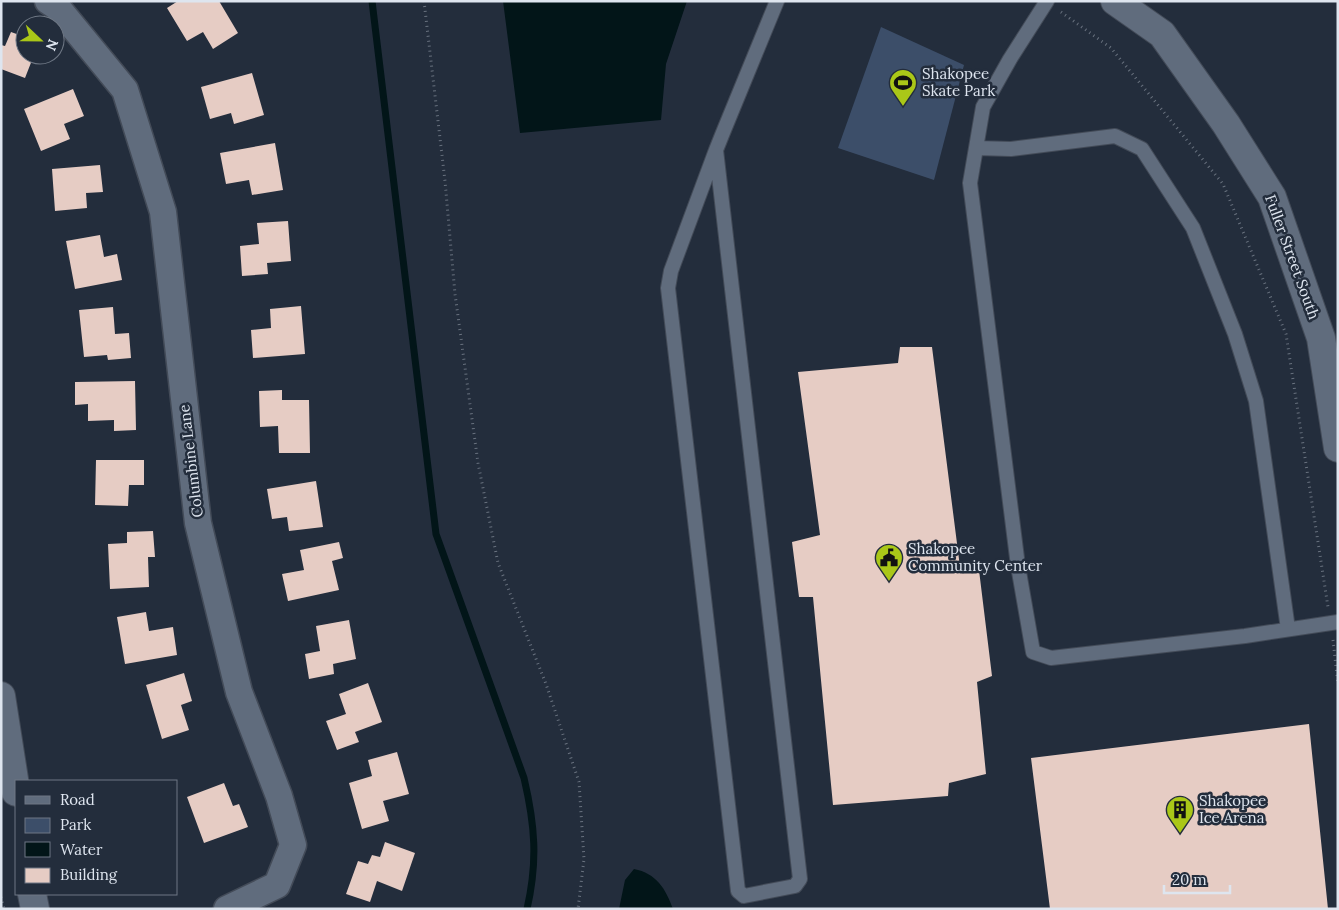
<svg xmlns="http://www.w3.org/2000/svg" width="1339" height="910" font-family="Lora,serif">
  <style>
    .green { fill: #3c4e69 }
    .water { fill: #021518 }
    .lines { fill: none; stroke-linecap: round; stroke-linejoin: round }
    .stream { stroke: #021518; stroke-width: 7 }
    .building { fill: #e6ccc4 }
    .service-casing { stroke: #434b58; stroke-width: 16 }
    .minor-casing { stroke: #434b58; stroke-width: 29 }
    .tertiary-casing { stroke: #434b58; stroke-width: 30 }
    .path { stroke: #69727f; stroke-width: 3; stroke-dasharray: 1 4; stroke-linecap: butt }
    .service { stroke: #606c7d; stroke-width: 14 }
    .minor { stroke: #606c7d; stroke-width: 26 }
    .tertiary { stroke: #606c7d; stroke-width: 28 }
    .labels { text-anchor: middle; stroke-width: 5; stroke-linejoin: round; paint-order: stroke }
    .poi-label { font-size: 15px; fill: #dee5ef; stroke: #232d3c; text-anchor: start }
    .street-label { font-size: 15px; fill: #dee5ef; stroke: #232d3c }
  </style>
  <rect width="100%" height="100%" fill="#232d3c"/>
  <!-- green -->
  <path class="green" d="M881,27L964,65L934,180L838,148Z"/>
  <!-- water -->
  <path class="water" d="M503,1H687L666,64L661,120L520,133Z
    M634,869C656,873 666,889 673,909H619L625,880Z"/>
  <g class="lines">
    <!-- stream -->
    <path class="stream" d="M372,1L436,534L524,778C535,825 538,861 527,909"/>
  </g>
  <!-- building -->
  <path class="building" d="M178,1H219L238,33L213,49L203,32L187,41L167,8Z
    M11,32L25,37V55H34L25,78L1,69V45L5,46Z
    M252,73L264,115L234,124L231,113L210,119L201,87Z
    M73,89L84,116L64,124L70,139L41,151L24,109Z
    M275,143L283,190L252,195L249,180L226,184L220,153Z
    M100,165L103,192L86,193L87,208L55,211L52,169Z
    M288,221L291,261L267,263L268,274L242,276L240,246L259,244L257,223Z
    M100,235L104,257L117,254L122,280L75,289L66,241Z
    M301,306L305,354L253,358L251,330L271,328L270,309Z
    M113,307L115,334L129,333L131,358L108,360L107,355L84,357L79,310Z
    M900,347H932L960,567L978,562L992,676L977,682L986,774L949,783L948,796L833,805L813,597H799L792,542L820,535L798,372L898,363Z
    M135,381L136,430L114,431V420L88,421V404L75,405V382Z
    M282,390V400H309L310,453H279L278,426L260,427L259,391Z
    M96,460H144V485H129L128,506L95,505Z
    M316,481L323,527L289,531L287,517L272,519L267,489Z
    M153,531L155,557H148L149,587L110,589L108,544L127,543V532Z
    M339,542L343,558L332,561L339,590L288,601L282,574L304,570L300,550Z
    M146,612L149,631L173,627L177,655L125,664L117,617Z
    M349,620L356,659L333,664L334,674L309,679L305,654L320,651L316,626Z
    M184,673L192,701L181,705L189,730L162,739L146,685Z
    M368,683L382,722L355,732L359,742L337,750L326,721L346,714L339,694Z
    M1309,724L1328,909H1050L1031,758Z
    M397,752L409,794L383,801L389,821L362,829L349,783L372,776L368,760Z
    M224,783L233,806L239,804L248,827L204,843L187,797Z
    M385,842L415,853L402,891L377,881L370,902L346,894L358,861L368,864L372,855L380,857Z"/>
  <g class="lines">
    <defs>
      <path id="service" d="M1047,1L1010,59L983,107L970,183L1018,566L1033,652L1051,658L1245,636L1338,622
        M976,148L1011,149L1115,136L1142,149L1193,228L1235,334L1256,401L1288,629
        M716,150L800,879L795,886L744,896L738,891L668,288L671,271L716,150L722,135L777,1"/>
      <path id="minor" d="M48,1L57,7L125,90L163,212L198,523L239,692L279,796L293,845L277,885L227,909"/>
      <path id="tertiary" d="M1115,1L1162,34L1226,124L1272,197L1321,338L1338,448
        M1,696L16,792
        M32,894L35,909"/>
    </defs>
    <!-- service casing -->
    <use href="#service" class="service-casing"/>
    <!-- minor casing -->
    <use href="#minor" class="minor-casing"/>
    <!-- tertiary casing -->
    <use href="#tertiary" class="tertiary-casing"/>
    <!-- path -->
    <path class="path" d="M424,1L445,181L455,294L478,463L498,563L546,684L579,782L584,859L578,909
      M1061,12L1111,48L1223,184L1286,334L1328,607
      M1333,640L1338,684
      M1,897L4,909"/>
    <!-- service -->
    <use href="#service" class="service"/>
    <!-- minor -->
    <use href="#minor" class="minor"/>
    <!-- tertiary -->
    <use href="#tertiary" class="tertiary"/>
  </g>
  <!-- icons -->
  <defs>
    <symbol id="stadium-pin" viewBox="-11 -11 22 30"><path d="M0 17L-7.5 6A9.5 9.5 0 1 1 7.5 6Z" fill="#aac718" stroke="#232d3c"/><path d="M0-5a6.5 5 0 1 0 0 10a6.5 5 0 1 0 0-10ZM-3.5-1.8h7v3.6h-7Z" fill="#111"/></symbol>
    <symbol id="civic-pin" viewBox="-11 -11 22 30"><path d="M0 17L-7.5 6A9.5 9.5 0 1 1 7.5 6Z" fill="#aac718" stroke="#232d3c"/><path d="M-.6-6.5H3V-4.5H.6V-3L4-1V1h2V6H-6V1h2V-1L-.6-3ZM-1.2 2.5V6h2.4V2.5Z" fill="#111"/></symbol>
    <symbol id="building-pin" viewBox="-11 -11 22 30"><path d="M0 17L-7.5 6A9.5 9.5 0 1 1 7.5 6Z" fill="#aac718" stroke="#232d3c"/><path d="M-4-6H4V6H1V3H-1V6H-4ZM-2.5-4.3h1.7v1.8h-1.7ZM.8-4.3h1.7v1.8H.8ZM-2.5-1h1.7V.8h-1.7ZM.8-1h1.7V.8H.8Z" fill="#111"/></symbol>
  </defs>
  <g fill-rule="evenodd">
    <use href="#stadium-pin" x="887" y="67" width="32" height="43"/>
    <use href="#civic-pin" x="873" y="542" width="32" height="43"/>
    <use href="#building-pin" x="1164" y="794" width="32" height="43"/>
  </g>
  <g class="labels">
    <!-- poi labels -->
    <g class="poi-label">
      <text x="922" y="79">Shakopee<tspan x="922" dy="17">Skate Park</tspan></text>
      <text x="908" y="554">Shakopee<tspan x="908" dy="17">Community Center</tspan></text>
      <text x="1199" y="806">Shakopee<tspan x="1199" dy="17">Ice Arena</tspan></text>
    </g>
    <!-- street labels -->
    <g class="street-label">
      <text transform="translate(1292 257) rotate(70)" y="5">Fuller Street South</text>
      <text transform="translate(191 461) rotate(-97)" y="5">Columbine Lane</text>
    </g>
  </g>
  <!-- border -->
  <rect width="1339" height="910" fill="none" stroke="#dee5ef" stroke-width="5"/>
  <!-- legend -->
  <rect x="15" y="780" width="162" height="115" fill="#232d3c" stroke="#6e7784"/>
  <rect x="25" y="796" width="25" height="8" fill="#606c7d" stroke="#6e7784"/>
  <text x="60" y="805" font-size="15" fill="#dee5ef">Road</text>
  <rect x="25" y="818" width="25" height="15" fill="#3c4e69" stroke="#6e7784"/>
  <text x="60" y="830" font-size="15" fill="#dee5ef">Park</text>
  <rect x="25" y="842" width="25" height="15" fill="#021518" stroke="#6e7784"/>
  <text x="60" y="855" font-size="15" fill="#dee5ef">Water</text>
  <rect x="25" y="868" width="25" height="15" fill="#e6ccc4" stroke="#6e7784"/>
  <text x="60" y="880" font-size="15" fill="#dee5ef">Building</text>
  <!-- north arrow -->
  <g transform="translate(40 40) rotate(112)"><circle r="24" fill="#232d3c" stroke="#6e7784"/>
  <path d="M0-4L9 19L0 12L-9 19Z" fill="#aac718"/>
  <text y="-8" font-size="14" font-weight="bold" text-anchor="middle" fill="#dee5ef">N</text>
  </g>
  <!-- scale -->
  <path d="M1164 885v8h66v-8" fill="none" stroke="#dee5ef" stroke-width="2.5"/>
  <text x="1172" y="885" font-size="15" fill="#dee5ef" stroke="#232d3c" stroke-width="4" paint-order="stroke">20 m</text>
</svg>
